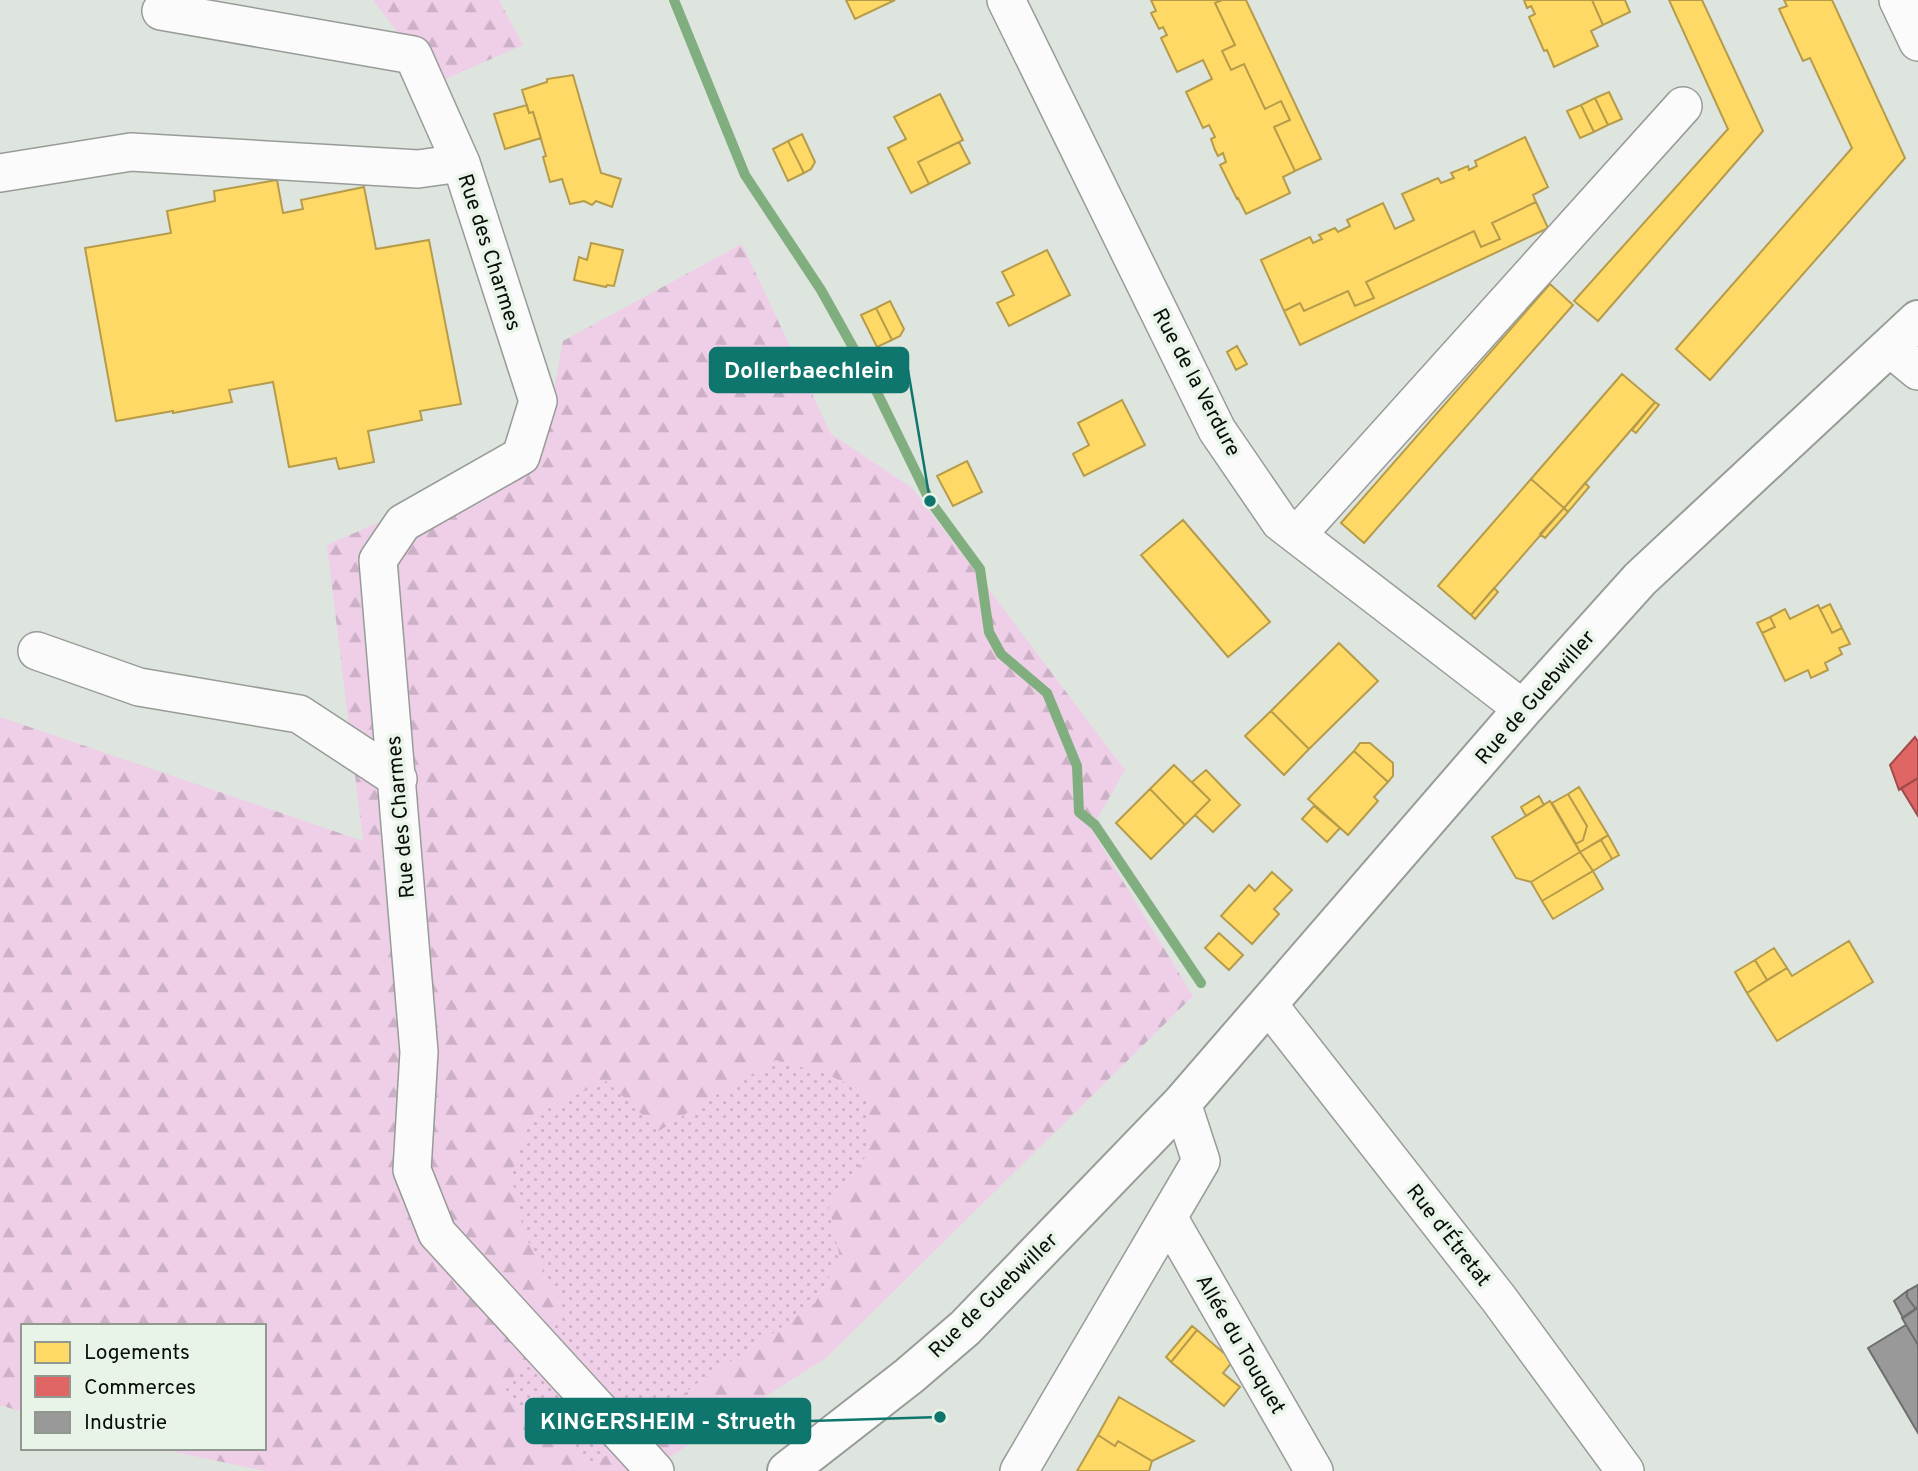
<svg xmlns="http://www.w3.org/2000/svg" width="1918" height="1471" font-family="Overpass,sans-serif">
  <style>
    .green { fill: url(#green-dots) }
    .forest { fill: url(#forest-firs); fill-rule: evenodd }
    .homes { fill: #ffd966; stroke: #b69c4a; stroke-width: 2 }
    .shops { fill: #e06666; stroke: #a04b4a; stroke-width: 2 }
    .industry { fill: #999; stroke: #6e6f6e; stroke-width: 2 }
    .lines { fill: none; stroke-linecap: round; stroke-linejoin: round }
    .stream { stroke: #80ae7e; stroke-width: 10 }
    .minor-casing { stroke: #989c98; stroke-width: 40 }
    .major-casing { stroke: #989c98; stroke-width: 42 }
    .minor { stroke: #fafbfa; stroke-width: 37 }
    .major { stroke: #fafbfa; stroke-width: 38 }
    .labels { text-anchor: middle; stroke-width: 7; stroke-linejoin: round; paint-order: stroke }
    .street-label { font-size: 21px; fill: #0a0d0a; stroke: #e9f4e9 }
    .leader { fill: none; stroke: #0f766e; stroke-width: 2.5 }
    .callout-dot { fill: #0f766e; stroke: #e9f4e9; stroke-width: 2.5 }
    .callout { fill: #0f766e; stroke: #0f766e; stroke-width: 2.5 }
    .callout-label { font-size: 23px; text-anchor: middle; font-weight: bold; fill: #fff }
  </style>
  <defs>
    <pattern id="green-dots" width="8" height="8" patternUnits="userSpaceOnUse" patternTransform="scale(1.75)"><rect width="8" height="8" fill="#efcee8"/><path d="M2 2h.1M6 6h.1" fill="none" stroke="#ccb0c6" stroke-width="1.8" stroke-linecap="round"/></pattern>
    <pattern id="forest-firs" width="22" height="20" patternUnits="userSpaceOnUse" patternTransform="scale(1.75)"><rect width="22" height="20" fill="#efcee8"/><path d="M5 1l3.5 6h-7zM16 11l3.5 6h-7z" fill="#ccb0c6"/></pattern>
  </defs>
  <rect width="100%" height="100%" fill="#dee4de"/>
  <!-- green -->
  <path class="green" d="M776,1060L826,1074L869,1094L867,1155L829,1206L840,1258L815,1303L764,1340L699,1382L589,1470L560,1431L502,1393L564,1311L524,1234L511,1176L530,1116L607,1080L659,1131L704,1102Z"/>
  <!-- forest -->
  <path class="forest" d="M373,0H499L523,45L436,83Z
    M742,244L831,434L912,488L1125,770L1091,829L1193,996L826,1358L647,1471H265L156,1448H264V1326H23V1412L0,1405V717L363,841L327,545L543,450L563,341ZM776,1060L826,1074L869,1094L867,1155L829,1206L840,1258L815,1303L764,1340L699,1382L589,1469L560,1431L502,1393L564,1311L524,1234L511,1176L530,1116L607,1081L659,1131L704,1102Z"/>
  <!-- homes -->
  <path class="homes" d="M846,0H895L855,19Z
    M1151,0H1222L1215,3L1235,45L1222,51L1231,70L1244,64L1265,109L1281,101L1290,120L1274,127L1295,171L1283,177L1290,193L1246,214L1238,198L1237,199L1220,165L1226,162L1223,153L1218,156L1215,150L1211,139L1215,137L1209,125L1203,128L1186,92L1212,79L1203,60L1177,72L1161,38L1167,35L1163,27L1159,29L1151,13L1156,11Z
    M1222,0H1246L1321,159L1295,171L1274,127L1290,120L1281,101L1265,109L1244,64L1231,70L1222,51L1235,45L1215,3Z
    M1524,0H1592L1603,25L1591,31L1598,46L1554,67L1547,50L1544,51L1529,17L1535,14L1531,6L1527,8Z
    M1592,0H1625L1630,12L1603,25Z
    M1669,0H1702L1763,131L1598,321L1574,301L1728,129Z
    M1784,0H1832L1905,158L1710,380L1676,349L1852,148L1810,58L1803,61L1779,9L1787,6Z
    M573,75L601,173L621,179L612,207L596,201L592,205L584,201L570,204L562,179L550,182L543,157L546,156L533,112L529,113L522,90L547,82V79Z
    M1609,92L1622,119L1608,125L1595,98Z
    M940,94L963,140L918,162L929,184L911,193L888,148L906,139L894,117Z
    M1595,98L1608,125L1594,132L1581,105Z
    M527,105L529,113L533,112L541,138L505,149L494,114Z
    M1581,105L1594,132L1580,138L1567,111Z
    M802,134L815,162L811,169L804,173L788,141Z
    M1525,137L1548,187L1533,195L1536,202L1492,223L1500,239L1481,247L1474,231L1366,282L1374,298L1355,306L1348,291L1304,311L1300,303L1284,311L1261,260L1310,237L1313,243L1322,239L1319,235L1335,228L1338,232L1350,226L1347,220L1383,203L1395,229L1414,220L1402,194L1438,178L1441,183L1454,178L1451,173L1468,166L1469,170L1477,166L1475,161Z
    M788,141L804,173L788,181L773,149Z
    M959,142L970,163L929,184L918,162Z
    M277,180L283,213L303,209L301,200L364,187L376,249L429,240L461,404L420,411L422,420L368,431L374,462L339,469L336,458L289,467L273,382L229,390L232,402L173,413V411L116,421L85,248L171,233L167,211L215,201L214,191Z
    M1536,202L1548,228L1300,345L1284,311L1300,303L1304,311L1348,291L1355,306L1374,298L1366,282L1474,231L1481,247L1500,239L1492,223Z
    M591,243L623,250L614,286L607,285L606,287L574,280L579,257L587,260Z
    M1047,250L1070,295L1009,326L997,303L1014,295L1002,272Z
    M1550,284L1573,305L1364,543L1341,523Z
    M890,301L904,329L900,336L892,340L876,308Z
    M876,308L892,340L877,347L861,315Z
    M1237,346L1247,364L1236,370L1227,352Z
    M1622,374L1655,402L1564,508L1531,479Z
    M1122,400L1145,445L1084,476L1073,454L1089,445L1078,423Z
    M1655,402L1659,405L1636,433L1632,430Z
    M967,461L982,492L953,506L937,476Z
    M1531,479L1564,508L1471,615L1438,586Z
    M1585,483L1589,487L1568,512L1564,508Z
    M1564,508L1568,512L1545,538L1540,534Z
    M1183,520L1270,622L1228,657L1141,555Z
    M1494,588L1498,592L1475,619L1471,615Z
    M1830,604L1842,628L1832,633L1820,609Z
    M1818,605L1832,633L1842,628L1850,644L1839,648L1842,654L1825,663L1828,670L1811,678L1808,670L1785,681L1762,633L1775,627L1770,617L1785,609L1790,619Z
    M1770,617L1775,627L1762,633L1757,623Z
    M1339,643L1378,681L1309,749L1271,711Z
    M1271,711L1309,749L1284,775L1245,736Z
    M1360,743H1370L1393,763V776L1388,782L1354,751Z
    M1354,751L1388,782L1374,797L1378,801L1348,835L1308,799Z
    M1174,765L1210,800L1185,825L1150,789Z
    M1206,770L1240,805L1213,832L1195,815L1210,800L1192,782Z
    M1579,787L1608,835L1580,852L1576,844L1583,840L1587,826L1568,794Z
    M1150,789L1185,825L1151,859L1116,823Z
    M1568,794L1587,826L1583,840L1576,844L1552,803Z
    M1539,796L1544,805L1526,816L1521,807Z
    M1550,801L1580,852L1531,882L1516,878L1492,837Z
    M1314,806L1340,828L1327,842L1302,819Z
    M1608,835L1619,855L1612,859L1601,840Z
    M1601,840L1612,859L1593,871L1580,852Z
    M1580,852L1593,871L1542,901L1531,882Z
    M1593,871L1603,889L1553,919L1542,901Z
    M1272,872L1292,890L1274,909L1279,914L1252,944L1221,916L1249,885L1255,891Z
    M1219,933L1243,955L1229,970L1205,948Z
    M1849,941L1873,982L1777,1041L1747,993L1787,968L1792,976Z
    M1774,948L1787,968L1767,980L1755,960Z
    M1755,960L1767,980L1747,993L1735,972Z
    M1192,1326L1197,1330L1171,1362L1166,1357Z
    M1197,1330L1233,1361L1223,1373L1240,1387L1224,1406L1171,1362Z
    M1119,1397L1194,1441L1152,1461L1118,1441L1115,1446L1098,1435Z
    M1098,1435L1115,1446L1118,1441L1152,1461L1149,1471H1077Z"/>
  <!-- shops -->
  <path class="shops" d="M1915,737L1918,742V778L1899,790L1890,765Z
    M1918,778V816L1901,788Z"/>
  <!-- industry -->
  <path class="industry" d="M1918,1285V1307L1916,1309L1907,1297V1291Z
    M1907,1291V1297L1916,1309L1903,1318L1894,1301Z
    M1918,1307V1345L1902,1318Z
    M1906,1325L1918,1345V1433L1868,1348Z"/>
  <g class="lines">
    <!-- stream -->
    <path class="stream" d="M674,0L745,175L821,290L869,376L930,501L980,569L989,632L1001,654L1047,693L1077,766L1079,812L1095,825L1201,983"/>
    <defs>
      <path id="minor" d="M1006,0L1217,430L1280,522L1523,709
        M1898,0L1918,42
        M161,11L413,55L461,163L538,401L521,456L403,523L378,560L419,1052L412,1170L437,1233L655,1471
        M0,173L131,152L418,169L461,163
        M1889,347L1918,371
        M1297,535L1683,106
        M37,651L139,687L299,714L398,779
        M1268,1004L1499,1299L1625,1471
        M1168,1217L1314,1471
        M1019,1471L1201,1161L1182,1103"/>
      <path id="major" d="M787,1471L909,1376L965,1328L1182,1103L1523,709L1640,579L1918,320"/>
    </defs>
    <!-- minor casing -->
    <use href="#minor" class="minor-casing"/>
    <!-- major casing -->
    <use href="#major" class="major-casing"/>
    <!-- minor -->
    <use href="#minor" class="minor"/>
    <!-- major -->
    <use href="#major" class="major"/>
  </g>
  <g class="labels">
    <!-- street labels -->
    <g class="street-label">
      <text transform="translate(490 252) rotate(72)" y="7">Rue des Charmes</text>
      <text transform="translate(1197 382) rotate(62)" y="7">Rue de la Verdure</text>
      <text transform="translate(1535 697) rotate(-49)" y="7">Rue de Guebwiller</text>
      <text transform="translate(400 817) rotate(-95)" y="7">Rue des Charmes</text>
      <text transform="translate(1449 1235) rotate(52)" y="7">Rue d'Étretat</text>
      <text transform="translate(993 1295) rotate(-44)" y="7">Rue de Guebwiller</text>
      <text transform="translate(1241 1344) rotate(60)" y="7">Allée du Touquet</text>
    </g>
  </g>
  <!-- callouts -->
  <path class="leader" d="M930 501L908 370M940 1417L810 1421"/>
  <g class="callout-dot">
    <circle cx="930" cy="501" r="7"/>
    <circle cx="940" cy="1417" r="7"/>
  </g>
  <g class="callout">
    <rect x="710" y="348" width="198" height="44" rx="7"/>
    <rect x="526" y="1399" width="284" height="44" rx="7"/>
  </g>
  <g class="callout-label">
    <text x="809" y="378">Dollerbaechlein</text>
    <text x="668" y="1429">KINGERSHEIM - Strueth</text>
  </g>
  <!-- legend -->
  <rect x="21" y="1324" width="245" height="126" fill="#e9f4e9" stroke="#909890" stroke-width="2"/>
  <rect x="35" y="1342" width="35" height="21" fill="#ffd966" stroke="#909890" stroke-width="2"/>
  <text x="84" y="1359" font-size="21" fill="#0a0d0a">Logements</text>
  <rect x="35" y="1376" width="35" height="21" fill="#e06666" stroke="#909890" stroke-width="2"/>
  <text x="84" y="1394" font-size="21" fill="#0a0d0a">Commerces</text>
  <rect x="35" y="1412" width="35" height="21" fill="#999999" stroke="#909890" stroke-width="2"/>
  <text x="84" y="1429" font-size="21" fill="#0a0d0a">Industrie</text>
</svg>
